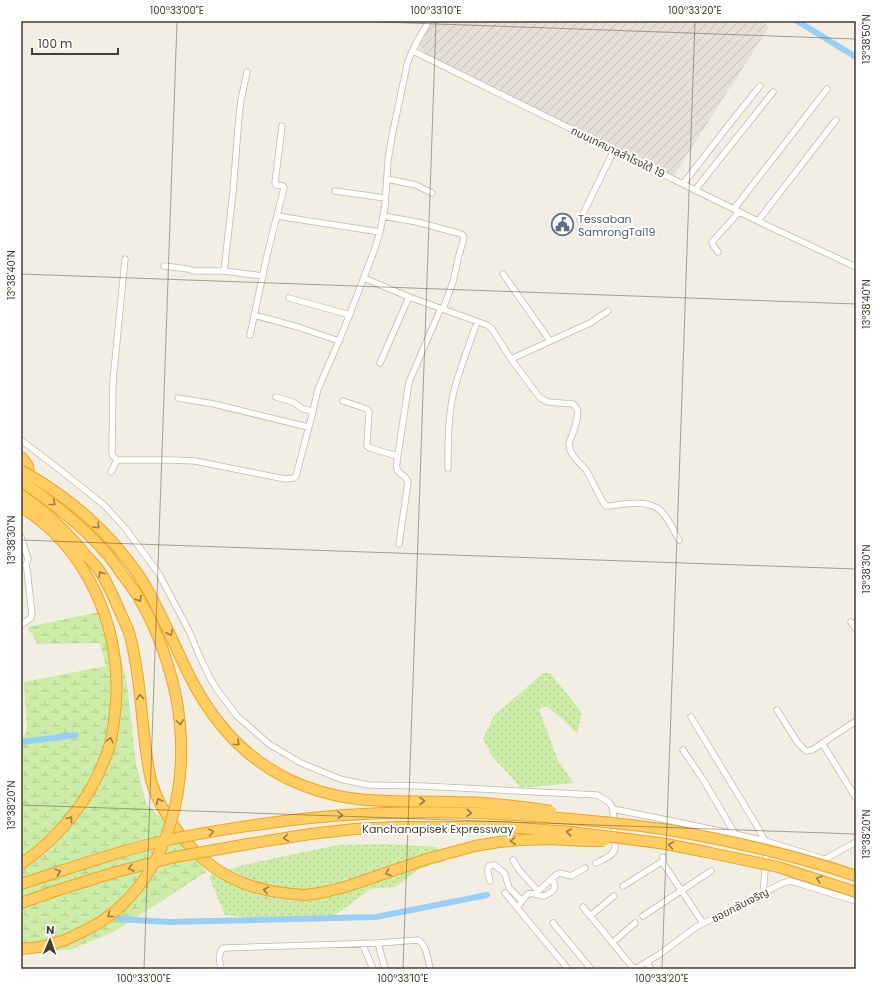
<svg xmlns="http://www.w3.org/2000/svg" width="877" height="990" font-family="Poppins,'Noto Sans Thai',sans-serif">
  <style>
    .industrial { fill: url(#industrial-furrows) }
    .grass { fill: url(#grass-dots) }
    .wetland { fill: url(#wetland-marsh) }
    .lines { fill: none; stroke-linecap: round; stroke-linejoin: round }
    .canal { stroke: #98cff7; stroke-width: 6 }
    .street-casing { stroke: #c2b9a8; stroke-width: 7 }
    .highway-casing { stroke: #eca524; stroke-width: 12 }
    .street { stroke: #fff; stroke-width: 5.5 }
    .highway { stroke: #ffcd62; stroke-width: 10 }
    .highway-bridge-casing { stroke: #eca524; stroke-width: 12; stroke-linecap: butt }
    .highway-bridge { stroke: #ffcd62; stroke-width: 10 }
    .oneway { stroke: #997e48 }
    .ticks { fill: none; stroke: #453e32; stroke-width: 1; stroke-opacity: 0.45 }
    .labels { text-anchor: middle; stroke-width: 4; stroke-linejoin: round; paint-order: stroke }
    .street-label { font-size: 11px; fill: #453e32; stroke: #fff }
    .service-label { font-size: 11px; fill: #4e5e75; stroke: #fff; text-anchor: start }
    .neatline { fill: none; stroke: #453e32; stroke-width: 1.5 }
    .ticks-label { font-size: 10px; text-anchor: middle; fill: #453e32 }
  </style>
  <defs>
    <pattern id="industrial-furrows" width="10" height="10" patternUnits="userSpaceOnUse"><rect width="10" height="10" fill="#e5dfd8"/><path d="M-1 1l2-2M0 10L10 0M9 11l2-2" fill="none" stroke="#c6c0ba"/></pattern>
    <pattern id="grass-dots" width="8" height="8" patternUnits="userSpaceOnUse"><rect width="8" height="8" fill="#cceca7"/><path d="M2 2h.1M6 6h.1" fill="none" stroke="#b1cb90" stroke-width="1.8" stroke-linecap="round"/></pattern>
    <pattern id="wetland-marsh" width="20" height="14" patternUnits="userSpaceOnUse"><rect width="20" height="14" fill="#cceca7"/><path d="M1 5h8M5 5V1M11 12h8M15 12V8" fill="none" stroke="#b1cb90"/></pattern>
  </defs>
  <rect width="100%" height="100%" fill="#f3eee3"/>
  <!-- industrial -->
  <path class="industrial" d="M430,21H763L769,27L673,177L427,55L420,48L419,42Z"/>
  <!-- grass -->
  <path class="grass" d="M543,673H550L582,713L577,733L558,715L546,706L539,710L558,760L573,783L521,788L492,756L483,739L494,716Z
    M384,844L437,847L445,861L419,869L395,887L371,889L335,915L268,920L225,915L209,876L247,864L338,845Z"/>
  <!-- wetland -->
  <path class="wetland" d="M104,611L120,655L127,683L136,763L146,804L170,826L206,872L115,931L70,950L21,951V742L27,730L24,682L106,666L100,643L38,644L27,627Z"/>
  <g class="lines">
    <!-- canal -->
    <path class="canal" d="M797,21L856,57
      M21,742L76,735
      M119,919L168,922L376,917L487,895"/>
    <defs>
      <path id="street" d="M413,51L766,225L856,267
        M247,72L241,100L239,116L233,192L224,271L263,276
        M387,179L416,185L432,193
        M683,184L731,122L760,86
        M695,190L773,92
        M335,191L385,198
        M734,209L827,89
        M277,216L380,232
        M383,216L417,222L458,233L463,235L464,238L459,255L453,282L443,309
        M580,220L614,150
        M758,221L836,120
        M718,252L713,245L712,242L739,212
        M125,259L113,381L112,452L113,456L117,460H171L195,461L285,479L294,478L296,476L313,411L318,389L339,341L351,311L374,251L380,232L385,206L388,160L392,136L407,65C411,50 421,35 429,21
        M164,266L188,269L194,271H224
        M503,274L550,341
        M364,278L409,297L487,325L492,329L511,359L540,398L548,402L573,404C574,405 576,407 577,409C580,417 572,435 569,443C569,455 579,462 586,470C592,480 597,491 603,502L606,506H609C624,504 649,499 661,511C669,519 674,531 679,540
        M289,298L350,315
        M254,315L298,327L339,341
        M250,335L268,251L284,188L283,186L276,185L275,183L282,126
        M511,359L590,323L608,311
        M380,363L409,297
        M276,397L293,402L303,409L313,411
        M178,398L214,404L308,427
        M343,401L367,409L369,412L367,443V446L370,448L397,456
        M21,440L55,466L104,505L125,528L159,574L189,631L200,657L210,678L218,691L237,716L269,744L301,763L340,779L368,785L422,786L597,795L609,802L613,809L615,847C615,856 603,859 596,863
        M448,468C448,444 448,419 453,395C459,370 469,346 477,322
        M111,472L117,460
        M21,537L28,559L26,565L27,570L32,614L31,618L21,625
        M399,544L408,482C406,475 398,474 397,469C396,466 397,464 397,461L409,382L441,308
        M851,622L856,629
        M777,710L798,743L806,751L812,750L856,721
        M691,717L757,826L765,841
        M822,743L856,798
        M683,750L704,781L735,834
        M613,809L735,834L765,841L824,859L827,858L856,842
        M663,857V861L665,866L703,923
        M513,860L519,870L538,891
        M490,881L488,873V868L489,866L494,865L501,870L505,874L509,888L522,901
        M623,886L663,861
        M505,893L568,969
        M763,893L767,849
        M535,894L556,875L560,873L571,876L585,868
        M520,904C531,888 528,894 544,896C553,892 559,888 551,879
        M583,907L634,969
        M590,916L614,896
        M643,916L711,871
        M553,923L591,969
        M362,943L373,969
        M378,943L385,969
        M612,943L635,923
        M647,963L651,969
        M221,969C220,962 217,954 223,948L378,943L418,940C427,945 428,960 430,969
        M635,969L660,954L696,927L783,883L790,881L794,882L856,901"/>
      <path id="highway" d="M21,457C30,466 31,470 24,480
        M21,495C46,511 66,531 85,554C90,560 97,566 101,573C109,586 115,600 121,614C124,621 128,628 130,636C139,671 141,708 145,744C147,756 148,768 151,780C156,799 167,817 179,833C213,877 250,892 305,895
        M21,507C87,548 121,626 116,702C115,716 113,731 110,744C96,792 62,836 21,864
        M636,840L666,844L706,852
        M21,949L40,947L63,941L84,931"/>
    </defs>
    <!-- street casing -->
    <use href="#street" class="street-casing"/>
    <!-- highway casing -->
    <use href="#highway" class="highway-casing"/>
    <!-- street -->
    <use href="#street" class="street"/>
    <!-- highway -->
    <use href="#highway" class="highway"/>
    <defs>
      <path id="highway-bridge" d="M21,470C70,498 108,530 140,577C160,608 173,643 189,675C217,731 258,773 319,791C363,805 409,800 455,802C487,802 519,806 551,811
        M21,481C52,502 81,524 106,553C113,560 118,569 124,577C130,585 137,593 141,602C161,636 177,686 180,725C186,789 169,861 121,906C110,917 97,924 84,931
        M706,852L778,867L856,892
        M21,884C71,868 121,850 172,839C235,827 299,817 363,814C433,810 502,813 572,819C604,822 637,825 669,830C732,841 795,855 856,876
        M305,895L320,893L345,887L427,859L475,846L499,842L522,840L549,839L585,841H604
        M21,903L58,890L116,872L175,857L248,844L310,834L355,829L397,827H504L571,832L636,840"/>
    </defs>
    <!-- highway-bridge casing -->
    <use href="#highway-bridge" class="highway-bridge-casing"/>
    <!-- highway-bridge -->
    <use href="#highway-bridge" class="highway-bridge"/>
  </g>
  <!-- one-way arrows -->
  <defs><path id="oneway-chevron" d="M-2-3.5L2.5 0L-2 3.5" fill="none" stroke-width="1.6" stroke-linecap="round" stroke-linejoin="round"/></defs>
  <g class="oneway">
    <use href="#oneway-chevron" transform="translate(53 503) rotate(38)"/>
    <use href="#oneway-chevron" transform="translate(97 526) rotate(45)"/>
    <use href="#oneway-chevron" transform="translate(101 574) rotate(-122)"/>
    <use href="#oneway-chevron" transform="translate(139 599) rotate(58)"/>
    <use href="#oneway-chevron" transform="translate(170 633) rotate(65)"/>
    <use href="#oneway-chevron" transform="translate(140 697) rotate(-96)"/>
    <use href="#oneway-chevron" transform="translate(180 722) rotate(83)"/>
    <use href="#oneway-chevron" transform="translate(110 740) rotate(-76)"/>
    <use href="#oneway-chevron" transform="translate(237 743) rotate(43)"/>
    <use href="#oneway-chevron" transform="translate(159 801) rotate(-116)"/>
    <use href="#oneway-chevron" transform="translate(422 801)"/>
    <use href="#oneway-chevron" transform="translate(469 813) rotate(1)"/>
    <use href="#oneway-chevron" transform="translate(340 815) rotate(-4)"/>
    <use href="#oneway-chevron" transform="translate(70 819) rotate(-52)"/>
    <use href="#oneway-chevron" transform="translate(211 832) rotate(-10)"/>
    <use href="#oneway-chevron" transform="translate(569 832) rotate(-174)"/>
    <use href="#oneway-chevron" transform="translate(286 838) rotate(171)"/>
    <use href="#oneway-chevron" transform="translate(513 841) rotate(175)"/>
    <use href="#oneway-chevron" transform="translate(671 845) rotate(-170)"/>
    <use href="#oneway-chevron" transform="translate(131 868) rotate(166)"/>
    <use href="#oneway-chevron" transform="translate(58 872) rotate(-18)"/>
    <use href="#oneway-chevron" transform="translate(388 873) rotate(160)"/>
    <use href="#oneway-chevron" transform="translate(819 879) rotate(-163)"/>
    <use href="#oneway-chevron" transform="translate(266 890) rotate(-167)"/>
    <use href="#oneway-chevron" transform="translate(110 915) rotate(143)"/>
  </g>
  <!-- ticks -->
  <path class="ticks" d="M353,21L856,39M21,274L856,304M21,540L856,569M21,805L856,834M144,969L177,21M403,969L436,21M662,969L695,21"/>
  <!-- icons -->
  <defs>
    <symbol id="civic-ring" viewBox="-11 -11 22 22"><circle r="9.5" fill="#fff" stroke="#5c6f8a" stroke-width="1.5"/><path d="M-.6-6.5H3V-4.5H.6V-3L4-1V1h2V6H-6V1h2V-1L-.6-3ZM-1.2 2.5V6h2.4V2.5Z" fill="#5c6f8a"/></symbol>
  </defs>
  <g fill-rule="evenodd">
    <use href="#civic-ring" x="550" y="212" width="25" height="25"/>
  </g>
  <g class="labels">
    <!-- street labels -->
    <g class="street-label">
      <text transform="translate(618 152) rotate(26)" y="4">ถนนเทศบาลสำโรงใต้ 19</text>
      <text x="438" y="833">Kanchanapisek Expressway</text>
      <text transform="translate(740 905) rotate(-27)" y="4">ซอยกลับเจริญ</text>
    </g>
    <!-- service labels -->
    <g class="service-label">
      <text x="578" y="223">Tessaban<tspan x="578" dy="13">SamrongTai19</tspan></text>
    </g>
  </g>
  <!-- border -->
  <rect width="877" height="990" fill="none" stroke="#ffffff" stroke-width="44"/>
  <!-- north arrow -->
  <g transform="translate(50 940) rotate(2)" stroke="#ffffff" stroke-width="3" paint-order="stroke">
  <path d="M0-3L7 15L0 10L-7 15Z" fill="#453e32"/>
  <text y="-6" font-size="11" font-weight="bold" text-anchor="middle" fill="#453e32">N</text>
  </g>
  <!-- scale -->
  <path d="M32 48v6h86v-6" fill="none" stroke="#453e32" stroke-width="2"/>
  <text x="38" y="48" font-size="12" fill="#453e32" stroke="#ffffff" stroke-width="3" paint-order="stroke">100 m</text>
  <rect x="22" y="22" width="833" height="946" class="neatline"/>
  <g class="ticks-label">
    <text x="177" y="14">100°33'00"E</text>
    <text x="436" y="14">100°33'10"E</text>
    <text x="695" y="14">100°33'20"E</text>
    <text transform="translate(866 39) rotate(-90)" y="4">13°38'50"N</text>
    <text transform="translate(11 275) rotate(-90)" y="4">13°38'40"N</text>
    <text transform="translate(866 304) rotate(-90)" y="4">13°38'40"N</text>
    <text transform="translate(11 540) rotate(-90)" y="4">13°38'30"N</text>
    <text transform="translate(866 569) rotate(-90)" y="4">13°38'30"N</text>
    <text transform="translate(11 805) rotate(-90)" y="4">13°38'20"N</text>
    <text transform="translate(866 834) rotate(-90)" y="4">13°38'20"N</text>
    <text x="144" y="982">100°33'00"E</text>
    <text x="403" y="982">100°33'10"E</text>
    <text x="662" y="982">100°33'20"E</text>
  </g>
</svg>
